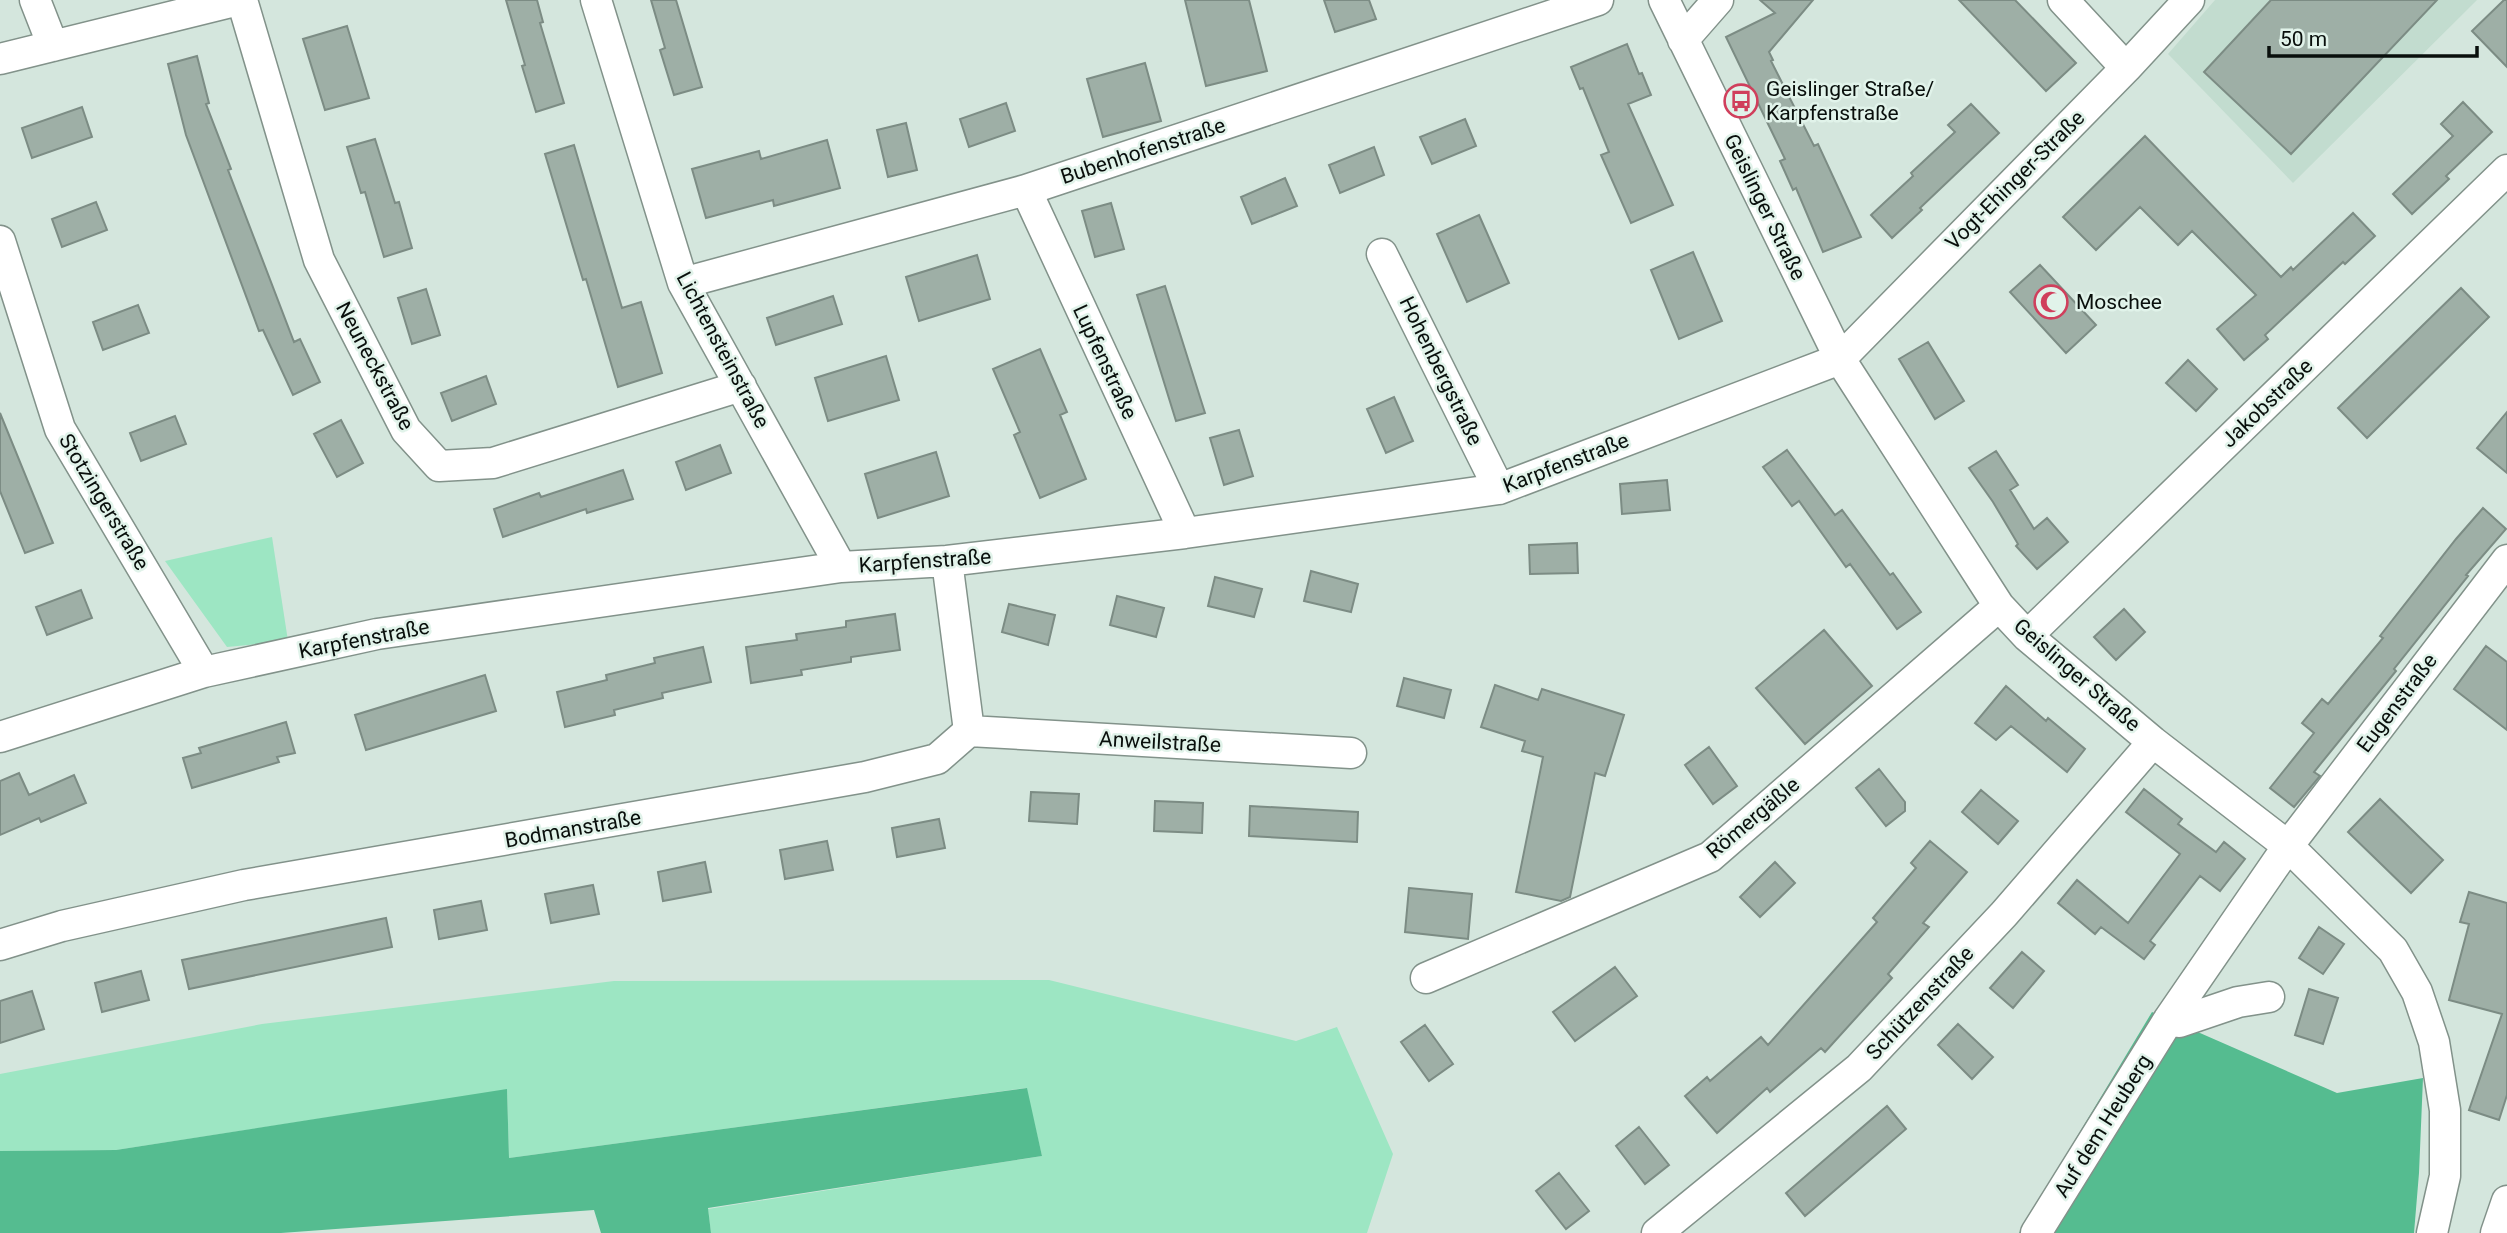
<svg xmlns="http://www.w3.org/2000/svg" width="2507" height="1233" font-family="Roboto,sans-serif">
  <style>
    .built { fill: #c2dccf }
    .green { fill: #9de6c3 }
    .forest { fill: #55bc90 }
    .building { fill: #9eafa6; stroke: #7c8c84; stroke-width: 2 }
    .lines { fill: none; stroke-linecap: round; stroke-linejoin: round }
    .minor-casing { stroke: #82928a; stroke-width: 33 }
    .minor { stroke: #fff; stroke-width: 30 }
    .labels { text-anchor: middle; stroke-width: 5; stroke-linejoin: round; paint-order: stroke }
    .poi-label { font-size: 21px; fill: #090f0c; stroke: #e1f3ea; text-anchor: start }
    .street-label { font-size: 21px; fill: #090f0c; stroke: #e1f3ea }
  </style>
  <rect width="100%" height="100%" fill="#d4e6dd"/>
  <!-- built -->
  <path class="built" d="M2215,0H2477L2293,183L2168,54Z"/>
  <!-- green -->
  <path class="green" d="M272,537L288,641L227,647L165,561Z
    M1049,980L1296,1041L1337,1027L1393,1154L1367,1233H711L708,1209L1042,1156L1026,1088L509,1158L507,1090L116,1150L0,1151V1074L262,1024L614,981Z"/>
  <!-- forest -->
  <path class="forest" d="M2152,1012L2337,1093L2423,1078L2419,1173L2414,1233H2019Z
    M1027,1088L1042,1156L708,1208L711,1233H601L594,1210L281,1233H0V1151L116,1150L507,1089L509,1158Z"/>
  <!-- building -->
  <path class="building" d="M506,0H537L543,22L540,23L564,103L536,112L522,66L525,65Z
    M651,0H676L702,87L674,95L660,50L665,48Z
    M1185,0H1249L1267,71L1206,86Z
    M1324,0H1369L1376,19L1335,32Z
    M1760,0H1813L1769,52L1773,60L1771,61L1814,146L1818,144L1861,237L1823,252L1796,188L1793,190L1780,161L1785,159L1726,37L1775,13Z
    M1959,0H2015L2076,63L2046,91Z
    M2271,0H2437L2291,154L2204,72Z
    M2504,0H2507V67L2472,31Z
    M347,26L369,98L325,110L303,39Z
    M1627,44L1639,74L1642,73L1651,95L1628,104L1673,205L1631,223L1601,155L1609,152L1583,88L1580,89L1571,67Z
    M197,56L209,103L206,104L231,169L228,170L294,342L300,339L320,382L293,395L263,330L259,331L186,135L168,64Z
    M1145,63L1161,121L1103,137L1087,79Z
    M2463,102L2492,132L2446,176L2449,179L2412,214L2393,194L2453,136L2441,124Z
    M1006,103L1015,131L969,147L960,119Z
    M1971,104L1999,133L1920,208L1922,210L1892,238L1871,215L1913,176L1911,173L1955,132L1948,125Z
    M82,107L92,137L32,158L22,128Z
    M1465,119L1476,146L1432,164L1420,137Z
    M906,123L917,170L888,177L877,130Z
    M2145,136L2281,277L2291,267L2293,270L2353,213L2375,236L2345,264L2343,262L2265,335L2268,339L2244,360L2217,329L2256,295L2192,231L2178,245L2140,207L2096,250L2063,217Z
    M375,139L395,203L399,202L412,248L384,257L365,192L361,193L347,147Z
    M827,140L840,188L774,206L773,200L706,218L692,169L759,151L761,159Z
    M574,145L622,308L641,302L662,373L618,387L586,279L583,280L545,154Z
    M1374,147L1384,175L1340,193L1329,165Z
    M1285,178L1297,206L1252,224L1241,197Z
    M96,202L107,230L62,247L52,219Z
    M1111,203L1124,249L1095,257L1082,211Z
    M1479,215L1509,283L1467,302L1437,234Z
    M1693,252L1722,321L1679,339L1651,270Z
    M977,255L990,299L919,321L906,277Z
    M2040,265L2096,325L2066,353L2010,292Z
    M1165,286L1205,413L1176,421L1137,295Z
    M2461,288L2489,317L2367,438L2338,408Z
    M426,289L440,335L412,344L398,298Z
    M833,296L842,324L776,345L767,318Z
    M138,305L149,333L103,350L93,322Z
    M1928,342L1964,401L1935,419L1899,359Z
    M1040,349L1067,412L1060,415L1086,479L1040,498L1014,435L1020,432L993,369Z
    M886,356L899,400L828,421L815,378Z
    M2188,360L2217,389L2196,411L2166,383Z
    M486,376L496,404L452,421L441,393Z
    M1394,397L1413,441L1386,453L1367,409Z
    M2507,412V473L2477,448Z
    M0,413L53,543L25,553L0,491Z
    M175,416L186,444L141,461L130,433Z
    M341,420L363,463L337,477L314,434Z
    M1239,430L1253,476L1224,485L1210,438Z
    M720,445L731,473L686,490L676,462Z
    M1787,450L1835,515L1842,510L1890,575L1893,573L1921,612L1897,629L1850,564L1846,567L1799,501L1792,506L1763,467Z
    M1996,451L2018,485L2010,490L2034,529L2047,518L2068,542L2037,569L2016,546L2018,544L1993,502L1969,468Z
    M936,452L949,496L878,518L865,474Z
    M623,470L633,499L587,513L586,509L503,537L494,509L539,493L541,497Z
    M1667,480L1670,510L1622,514L1620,484Z
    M2483,508L2506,529L2466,575L2468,576L2394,669L2396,671L2314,772L2320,776L2294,807L2270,788L2314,733L2302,723L2322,699L2328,704L2383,638L2380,636L2456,539Z
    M1577,543L1578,573L1530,574L1529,545Z
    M1311,571L1358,584L1351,612L1304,601Z
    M1215,577L1262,589L1254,617L1208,606Z
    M81,590L92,618L47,635L36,607Z
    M1117,596L1164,608L1156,637L1110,625Z
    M1009,604L1055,615L1048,645L1002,632Z
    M2124,609L2145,632L2116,660L2094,637Z
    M895,614L900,650L851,657V662L801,670L802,675L751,683L746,647L797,640L796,634L846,627V621Z
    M1824,630L1872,686L1805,744L1756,688Z
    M2486,646L2507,662V730L2454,689Z
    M703,647L711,682L662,693L663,698L614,710L615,715L565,727L557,692L607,680L606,675L655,663L654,658Z
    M485,675L496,711L366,750L355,715Z
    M1404,678L1451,690L1444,718L1397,706Z
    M1495,685L1538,700L1542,689L1624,715L1605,776L1595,773L1570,897L1561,901L1516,892L1543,757L1522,751L1525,741L1481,727Z
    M2006,686L2046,721L2048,718L2085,749L2067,772L2011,726L1996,740L1975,723Z
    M286,722L295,753L277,757L279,762L192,788L183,758L201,753L199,748Z
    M1709,747L1737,786L1713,804L1685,765Z
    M1879,769L1905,802V811L1886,826L1856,788Z
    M19,773L29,795L74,775L86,803L41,822L39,818L0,835V781Z
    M2144,789L2182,819L2178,824L2216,852L2224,842L2245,859L2220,891L2200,876L2150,941L2155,945L2144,959L2101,927L2095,934L2058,903L2077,880L2128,923L2180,854L2126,812Z
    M1981,790L2018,821L1998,844L1962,812Z
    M1031,792L1079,794L1077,824L1029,821Z
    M2380,799L2443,860L2411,893L2348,832Z
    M1155,801L1203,803L1202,833L1154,831Z
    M1250,806L1358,812L1357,842L1249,836Z
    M939,819L945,848L897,857L892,828Z
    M827,841L833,870L785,879L780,850Z
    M1930,841L1967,872L1923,923L1929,927L1888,974L1892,978L1825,1052L1821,1048L1770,1092L1767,1088L1717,1133L1685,1096L1707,1077L1710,1081L1761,1037L1768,1045L1877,922L1873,918L1916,868L1911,863Z
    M705,862L711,892L663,901L658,872Z
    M1775,862L1795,883L1760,917L1740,897Z
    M593,885L599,914L551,923L545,894Z
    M1409,888L1472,894L1468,939L1405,932Z
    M2469,892L2507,903V1095L2499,1120L2469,1110L2502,1014L2449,1000L2469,924L2460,922Z
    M481,901L487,930L439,939L434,910Z
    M386,918L392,947L189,989L182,960Z
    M2319,927L2344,944L2323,974L2299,958Z
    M2022,952L2044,971L2013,1008L1990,988Z
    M1615,967L1637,996L1575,1041L1553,1012Z
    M141,971L149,1000L102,1012L95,983Z
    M2309,989L2338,998L2323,1044L2295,1035Z
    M32,991L44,1029L0,1043V1001Z
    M1958,1024L1993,1057L1972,1079L1938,1045Z
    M1425,1025L1453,1064L1429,1081L1401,1042Z
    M1887,1106L1906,1129L1805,1216L1786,1193Z
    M1639,1127L1669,1165L1645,1184L1616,1146Z
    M1559,1173L1589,1211L1566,1229L1536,1191Z"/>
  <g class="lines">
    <defs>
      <path id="minor" d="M35,0L53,46
        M242,0L319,260L406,430L439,466L493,463L741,386
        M596,0L683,283L841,567
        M1664,0L1840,359L1999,606L2027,636L2153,742L2288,846L2393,950L2417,992L2434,1042L2445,1110V1176L2432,1233
        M2063,0L2126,68
        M1683,40L1718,0
        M0,59L239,0
        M1026,190L1185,533
        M0,241L60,429L204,672
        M1382,254L1499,489
        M683,283L1026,190L1598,0
        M2027,636L2507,170
        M969,731L1351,753
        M0,737L204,672L377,634L841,567L947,561L1185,533L1499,489L1840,359L2126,68L2189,0
        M0,945L62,926L244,885L865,777L937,759L969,731L947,561
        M1426,978L1710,857L1999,606
        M2169,1019L2179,1022L2238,1002L2269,997
        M1657,1233L1859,1068L2004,914L2153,742
        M2036,1233L2169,1019L2288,846L2507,560
        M2496,1233L2507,1201"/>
    </defs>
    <!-- minor casing -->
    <use href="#minor" class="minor-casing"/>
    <!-- minor -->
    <use href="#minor" class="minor"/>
  </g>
  <!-- icons -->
  <defs>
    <symbol id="bus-ring" viewBox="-11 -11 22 22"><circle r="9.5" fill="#e1f3ea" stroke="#d03f5c" stroke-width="1.5"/><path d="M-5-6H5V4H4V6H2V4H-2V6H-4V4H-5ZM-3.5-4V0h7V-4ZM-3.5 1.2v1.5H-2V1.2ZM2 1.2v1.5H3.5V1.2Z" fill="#d03f5c"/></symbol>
    <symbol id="mosque-ring" viewBox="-11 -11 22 22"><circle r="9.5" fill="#e1f3ea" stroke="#d03f5c" stroke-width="1.5"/><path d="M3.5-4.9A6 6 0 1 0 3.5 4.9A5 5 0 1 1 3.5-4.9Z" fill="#d03f5c"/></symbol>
  </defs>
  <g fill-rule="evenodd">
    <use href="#bus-ring" x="1722" y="82" width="38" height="38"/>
    <use href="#mosque-ring" x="2032" y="283" width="38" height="38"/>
  </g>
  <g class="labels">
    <!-- poi labels -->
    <g class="poi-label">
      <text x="1766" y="96">Geislinger Straße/<tspan x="1766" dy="24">Karpfenstraße</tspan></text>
      <text x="2076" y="309">Moschee</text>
    </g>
    <!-- street labels -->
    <g class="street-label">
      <text transform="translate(1143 151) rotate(-18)" y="7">Bubenhofenstraße</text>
      <text transform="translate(2015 180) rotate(-45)" y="7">Vogt-Ehinger-Straße</text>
      <text transform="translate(1765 207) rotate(64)" y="7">Geislinger Straße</text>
      <text transform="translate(723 350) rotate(62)" y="7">Lichtensteinstraße</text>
      <text transform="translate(1105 362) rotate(65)" y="7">Lupfenstraße</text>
      <text transform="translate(375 366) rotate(62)" y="7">Neuneckstraße</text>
      <text transform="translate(1441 371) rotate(64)" y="7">Hohenbergstraße</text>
      <text transform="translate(2267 403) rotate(-44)" y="7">Jakobstraße</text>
      <text transform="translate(1566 463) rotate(-21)" y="7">Karpfenstraße</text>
      <text transform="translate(104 502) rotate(59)" y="7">Stotzingerstraße</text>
      <text transform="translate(925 561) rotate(-4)" y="7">Karpfenstraße</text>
      <text transform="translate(364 639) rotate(-11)" y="7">Karpfenstraße</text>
      <text transform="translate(2077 675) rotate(41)" y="7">Geislinger Straße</text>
      <text transform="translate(2397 703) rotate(-53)" y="7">Eugenstraße</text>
      <text transform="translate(1160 742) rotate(3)" y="7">Anweilstraße</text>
      <text transform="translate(1753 818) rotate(-40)" y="7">Römergäßle</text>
      <text transform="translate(573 829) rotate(-10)" y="7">Bodmanstraße</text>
      <text transform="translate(1920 1003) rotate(-47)" y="7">Schützenstraße</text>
      <text transform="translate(2103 1126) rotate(-58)" y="7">Auf dem Heuberg</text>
    </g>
  </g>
  <!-- scale -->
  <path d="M2269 46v10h208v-10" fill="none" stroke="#090f0c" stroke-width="3.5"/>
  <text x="2280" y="46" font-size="21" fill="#090f0c" stroke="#e1f3ea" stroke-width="5" paint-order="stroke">50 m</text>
</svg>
